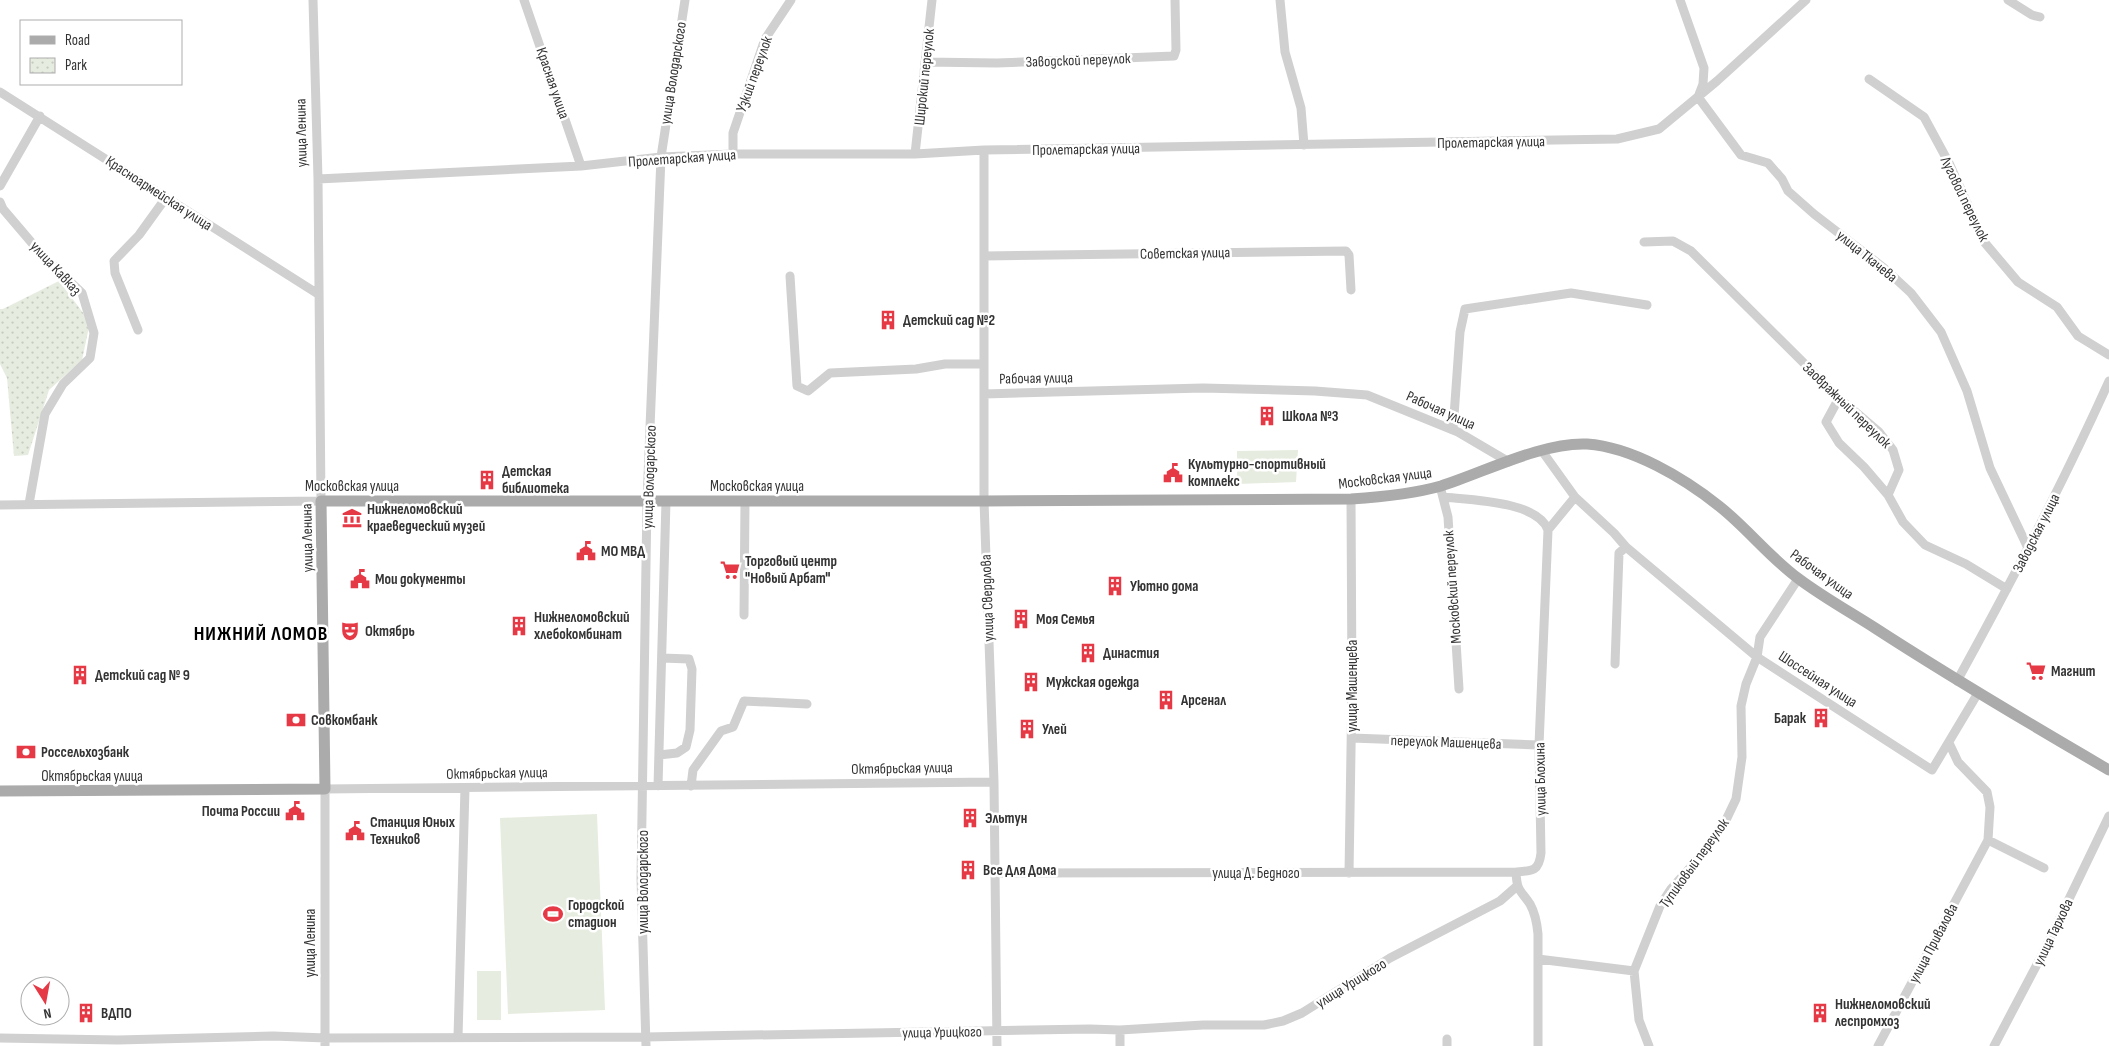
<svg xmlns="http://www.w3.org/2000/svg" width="2109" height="1046" font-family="'Sofia Sans Condensed',sans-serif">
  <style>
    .green { fill: #e6ecdf }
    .park { fill: url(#park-dots) }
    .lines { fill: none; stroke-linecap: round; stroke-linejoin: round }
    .minor { stroke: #d0d0d0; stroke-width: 9 }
    .major { stroke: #ababab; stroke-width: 11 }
    .labels { text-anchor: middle; stroke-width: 5; stroke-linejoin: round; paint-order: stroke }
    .street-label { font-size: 15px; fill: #333; stroke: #fff }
    .poi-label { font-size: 15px; font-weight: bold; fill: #333; stroke: #fff; text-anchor: start }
    .district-label { font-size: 20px; font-weight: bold; letter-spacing: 1px; fill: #000; stroke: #fff }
  </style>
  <defs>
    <pattern id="park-dots" width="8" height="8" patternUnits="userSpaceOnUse" patternTransform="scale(1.25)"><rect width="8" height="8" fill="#e6ecdf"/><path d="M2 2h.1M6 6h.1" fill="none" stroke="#c6cbc0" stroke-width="1.8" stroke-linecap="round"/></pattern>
  </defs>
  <rect width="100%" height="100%" fill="#fff"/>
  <!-- green -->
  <path class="green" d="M1298,450L1296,482L1237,484V451Z
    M597,814L605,1010L508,1014L500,818Z
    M477,971H501V1020H477Z"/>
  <!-- park -->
  <path class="park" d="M59,281L90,322L82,360L49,390L28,455L14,456L7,378L0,364V309H3Z"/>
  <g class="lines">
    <!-- minor -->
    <path class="minor" d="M524,0L581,166
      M1280,0L1285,52L1301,108L1304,145
      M1680,0L1704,68L1703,84L1698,97L1741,155L1768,163L1782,179L1788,191L1814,214L1884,268L1911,293L1941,332L1967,391L1990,468L2028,548
      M2008,0L2032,15L2040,17
      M925,62L997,63L1174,56L1176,50L1175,0
      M1869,79L1924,117L1950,165L1985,243L2018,282L2057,307L2078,336L2109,355
      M0,92L318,294
      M984,150V501L994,782L997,1046
      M733,154V133L765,39L791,0
      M915,154L932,0
      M318,179L581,166L661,157L733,154H915L984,150L1617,139L1659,129L1717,81L1806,0
      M0,186L40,116
      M0,202L3,209L43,256L82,293L94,333L90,358L63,384L45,414L29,504
      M1644,242L1673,241L1691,251L1839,398L1879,432L1893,450L1899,470L1888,495L1903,522L1925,545L1966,564L2007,589
      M984,256L1346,251L1349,255L1351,290
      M790,276L797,386L808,391L830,373L916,369L945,364H984
      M138,330L115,273L114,261L139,235L165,199
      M984,394L1203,388L1315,391L1367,395L1458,432L1509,462
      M1839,398L1826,422L1839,443L1864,467L1888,495
      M1453,430L1460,332L1465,309L1571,293L1647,305
      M1542,451L1575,497L1614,533L1626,547L1757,657L1932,770L1978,693
      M1440,486L1448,517L1459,689
      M1443,497C1470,500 1538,501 1548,530
      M0,505L321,501L318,179L313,0
      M744,615L745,501
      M1615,664L1619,553L1626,547
      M1957,681C2011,583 2063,483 2109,381
      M1352,738L1539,745
      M1949,743L1958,762L1987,792L1990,807L1988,840L2044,868
      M659,755L677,753L686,747L690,730L692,669L689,659L662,658
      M658,786L666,501
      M691,786L693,770L721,731L733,727L744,701L807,704
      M1516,872C1517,892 1520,889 1530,904C1535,913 1537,923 1538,934V1046
      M996,873L1516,872C1533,871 1539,871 1541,853L1539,745L1548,530L1575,497
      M1349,873L1352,689L1351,499
      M1538,959L1634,971L1660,906L1671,889L1697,860L1726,820L1736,799L1742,757L1741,706L1746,684L1757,657L1760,637L1798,579
      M1634,971L1639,1020L1649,1046
      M458,1037L465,788
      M0,1038L118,1040L273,1036L326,1038L645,1037L1090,1029L1120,1030L1203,1025H1264L1283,1021L1302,1013L1390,958L1500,901L1516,887
      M325,1046V789L994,782
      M646,1046L641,878L647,501L661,157L685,0
      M1120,1046V1030
      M1447,1046V1039
      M1878,1046L1988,840
      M1994,1046L2043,953L2109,816"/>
    <!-- major -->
    <path class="major" d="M0,791L325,789L321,501H984L1351,499C1381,497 1413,494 1441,486C1485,472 1542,442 1587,444C1632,447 1684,478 1719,506C1747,528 1770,558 1799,579C1823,597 1850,612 1875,628C1952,678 2030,724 2109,770"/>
  </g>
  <!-- icons -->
  <defs>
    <symbol id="building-bare" viewBox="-9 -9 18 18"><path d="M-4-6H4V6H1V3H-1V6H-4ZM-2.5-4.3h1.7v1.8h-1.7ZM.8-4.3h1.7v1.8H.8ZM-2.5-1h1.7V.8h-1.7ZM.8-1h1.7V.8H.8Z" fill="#e63946" stroke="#fff" stroke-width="2.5" paint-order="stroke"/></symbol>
    <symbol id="civic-bare" viewBox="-9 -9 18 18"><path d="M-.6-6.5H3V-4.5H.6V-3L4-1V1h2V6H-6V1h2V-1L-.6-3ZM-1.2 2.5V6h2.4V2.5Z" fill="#e63946" stroke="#fff" stroke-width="2.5" paint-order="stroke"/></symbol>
    <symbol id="museum-bare" viewBox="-9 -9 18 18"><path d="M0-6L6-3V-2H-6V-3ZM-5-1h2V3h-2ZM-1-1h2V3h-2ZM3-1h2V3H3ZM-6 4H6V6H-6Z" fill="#e63946" stroke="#fff" stroke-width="2.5" paint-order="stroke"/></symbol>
    <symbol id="supermarket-bare" viewBox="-9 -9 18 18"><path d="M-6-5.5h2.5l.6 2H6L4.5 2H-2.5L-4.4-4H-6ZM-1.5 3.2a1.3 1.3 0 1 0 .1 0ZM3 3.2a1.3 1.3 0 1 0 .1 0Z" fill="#e63946" stroke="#fff" stroke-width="2.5" paint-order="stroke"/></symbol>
    <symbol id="theatre-bare" viewBox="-9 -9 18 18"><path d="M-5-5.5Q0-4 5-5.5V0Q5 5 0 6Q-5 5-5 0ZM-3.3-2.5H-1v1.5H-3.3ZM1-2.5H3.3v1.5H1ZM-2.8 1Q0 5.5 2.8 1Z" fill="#e63946" stroke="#fff" stroke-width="2.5" paint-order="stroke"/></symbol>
    <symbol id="bank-bare" viewBox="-9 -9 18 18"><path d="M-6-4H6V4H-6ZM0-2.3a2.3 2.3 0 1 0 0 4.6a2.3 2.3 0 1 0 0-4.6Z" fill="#e63946" stroke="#fff" stroke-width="2.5" paint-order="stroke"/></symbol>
    <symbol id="stadium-bare" viewBox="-9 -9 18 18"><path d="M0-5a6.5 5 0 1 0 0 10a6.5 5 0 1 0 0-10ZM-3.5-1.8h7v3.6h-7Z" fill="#e63946" stroke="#fff" stroke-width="2.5" paint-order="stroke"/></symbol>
  </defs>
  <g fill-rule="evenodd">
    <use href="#building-bare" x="874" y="306" width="28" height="28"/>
    <use href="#building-bare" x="1253" y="402" width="28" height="28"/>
    <use href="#civic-bare" x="1159" y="459" width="28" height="28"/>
    <use href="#building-bare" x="473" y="466" width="28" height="28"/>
    <use href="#museum-bare" x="338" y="504" width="28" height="28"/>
    <use href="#civic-bare" x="572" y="537" width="28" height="28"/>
    <use href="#supermarket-bare" x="716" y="556" width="28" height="28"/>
    <use href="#civic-bare" x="346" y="565" width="28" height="28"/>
    <use href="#building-bare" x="1101" y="572" width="28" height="28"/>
    <use href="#building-bare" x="1007" y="605" width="28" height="28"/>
    <use href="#building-bare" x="505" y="612" width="28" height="28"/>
    <use href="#theatre-bare" x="336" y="617" width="28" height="28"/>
    <use href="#building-bare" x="1074" y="639" width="28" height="28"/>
    <use href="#supermarket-bare" x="2022" y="657" width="28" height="28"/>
    <use href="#building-bare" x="66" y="661" width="28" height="28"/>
    <use href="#building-bare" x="1017" y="668" width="28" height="28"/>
    <use href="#building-bare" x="1152" y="686" width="28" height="28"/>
    <use href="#building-bare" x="1807" y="704" width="28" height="28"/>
    <use href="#bank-bare" x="282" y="706" width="28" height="28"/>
    <use href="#building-bare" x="1013" y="715" width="28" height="28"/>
    <use href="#bank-bare" x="12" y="738" width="28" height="28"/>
    <use href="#civic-bare" x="281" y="797" width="28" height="28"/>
    <use href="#building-bare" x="956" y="804" width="28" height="28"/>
    <use href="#civic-bare" x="341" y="817" width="28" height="28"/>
    <use href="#building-bare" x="954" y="856" width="28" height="28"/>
    <use href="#stadium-bare" x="539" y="900" width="28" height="28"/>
    <use href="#building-bare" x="72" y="999" width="28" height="28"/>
    <use href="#building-bare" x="1806" y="999" width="28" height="28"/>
  </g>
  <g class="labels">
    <!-- street labels -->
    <g class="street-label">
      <text transform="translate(1078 60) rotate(-2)" y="5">Заводской переулок</text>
      <text transform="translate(673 73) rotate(-81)" y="5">улица Володарского</text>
      <text transform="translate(754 74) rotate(-70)" y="5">Узкий переулок</text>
      <text transform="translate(924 77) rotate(-84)" y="5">Широкий переулок</text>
      <text transform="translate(553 83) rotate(71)" y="5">Красная улица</text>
      <text transform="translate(301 133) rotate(-91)" y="5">улица Ленина</text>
      <text transform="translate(1491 142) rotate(-1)" y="5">Пролетарская улица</text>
      <text transform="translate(1086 149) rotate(-1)" y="5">Пролетарская улица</text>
      <text transform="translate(682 158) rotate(-4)" y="5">Пролетарская улица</text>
      <text transform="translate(159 193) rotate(33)" y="5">Красноармейская улица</text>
      <text transform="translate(1965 199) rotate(64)" y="5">Луговой переулок</text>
      <text transform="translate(1185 253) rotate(-1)" y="5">Советская улица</text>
      <text transform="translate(1867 256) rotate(39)" y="5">улица Ткачева</text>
      <text transform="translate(56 268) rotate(47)" y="5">улица Кавказ</text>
      <text transform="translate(1036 378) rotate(-1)" y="5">Рабочая улица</text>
      <text transform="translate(1847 405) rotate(44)" y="5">Заовражный переулок</text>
      <text transform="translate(1441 410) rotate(24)" y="5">Рабочая улица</text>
      <text transform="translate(649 477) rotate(-88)" y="5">улица Володарского</text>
      <text transform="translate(1385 478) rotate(-7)" y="5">Московская улица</text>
      <text x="352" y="491">Московская улица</text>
      <text x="757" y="491">Московская улица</text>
      <text transform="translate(2036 533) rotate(-63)" y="5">Заводская улица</text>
      <text transform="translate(307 538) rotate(-91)" y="5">улица Ленина</text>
      <text transform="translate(1822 574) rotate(36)" y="5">Рабочая улица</text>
      <text transform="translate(1452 587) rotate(-94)" y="5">Московский переулок</text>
      <text transform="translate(987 598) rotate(-92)" y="5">улица Свердлова</text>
      <text transform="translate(1818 679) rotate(33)" y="5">Шоссейная улица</text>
      <text transform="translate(1352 686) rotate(-90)" y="5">улица Машенцева</text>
      <text transform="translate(1446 742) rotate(2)" y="5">переулок Машенцева</text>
      <text transform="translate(902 768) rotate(-1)" y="5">Октябрьская улица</text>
      <text transform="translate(497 773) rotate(-1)" y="5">Октябрьская улица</text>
      <text x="92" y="781">Октябрьская улица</text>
      <text transform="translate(1540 779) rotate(-91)" y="5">улица Блохина</text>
      <text transform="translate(1694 863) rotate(-54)" y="5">Тупиковый переулок</text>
      <text x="1256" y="878">улица Д. Бедного</text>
      <text transform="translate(643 882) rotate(-90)" y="5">улица Володарского</text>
      <text transform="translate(2053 932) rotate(-64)" y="5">улица Тархова</text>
      <text transform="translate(310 943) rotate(-90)" y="5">улица Ленина</text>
      <text transform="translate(1933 943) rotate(-62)" y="5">улица Привалова</text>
      <text transform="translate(1351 983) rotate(-32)" y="5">улица Урицкого</text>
      <text transform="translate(942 1032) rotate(-1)" y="5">улица Урицкого</text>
    </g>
    <!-- poi labels -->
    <g class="poi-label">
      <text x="903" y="325">Детский сад №2</text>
      <text x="1282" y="421">Школа №3</text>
      <text x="1188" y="469">Культурно-спортивный<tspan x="1188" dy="17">комплекс</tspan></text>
      <text x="502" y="476">Детская<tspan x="502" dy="17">библиотека</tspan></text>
      <text x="367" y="514">Нижнеломовский<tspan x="367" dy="17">краеведческий музей</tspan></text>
      <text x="601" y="556">МО МВД</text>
      <text x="745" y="566">Торговый центр<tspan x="745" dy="17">"Новый Арбат"</tspan></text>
      <text x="375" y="584">Мои документы</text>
      <text x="1130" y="591">Уютно дома</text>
      <text x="534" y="622">Нижнеломовский<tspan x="534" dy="17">хлебокомбинат</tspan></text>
      <text x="1036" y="624">Моя Семья</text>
      <text x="365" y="636">Октябрь</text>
      <text x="1103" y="658">Династия</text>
      <text x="2051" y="676">Магнит</text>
      <text x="95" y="680">Детский сад № 9</text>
      <text x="1046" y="687">Мужская одежда</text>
      <text x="1181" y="705">Арсенал</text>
      <text x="1806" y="723" text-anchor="end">Барак</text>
      <text x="311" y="725">Совкомбанк</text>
      <text x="1042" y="734">Улей</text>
      <text x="41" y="757">Россельхозбанк</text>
      <text x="280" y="816" text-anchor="end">Почта России</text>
      <text x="985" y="823">Эльтун</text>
      <text x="370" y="827">Станция Юных<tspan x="370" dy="17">Техников</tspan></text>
      <text x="983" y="875">Все Для Дома</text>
      <text x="568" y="910">Городской<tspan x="568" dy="17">стадион</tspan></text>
      <text x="1835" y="1009">Нижнеломовский<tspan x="1835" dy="17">леспромхоз</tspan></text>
      <text x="101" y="1018">ВДПО</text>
    </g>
    <!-- district labels -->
    <g class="district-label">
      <text x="261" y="640">НИЖНИЙ ЛОМОВ</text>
    </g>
  </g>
  <!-- legend -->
  <rect x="20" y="20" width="162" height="65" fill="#ffffff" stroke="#adadad"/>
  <rect x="30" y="36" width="25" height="8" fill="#ababab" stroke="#adadad"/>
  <text x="65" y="45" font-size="15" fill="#333333">Road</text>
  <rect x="30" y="58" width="25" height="15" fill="url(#park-dots)" stroke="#adadad"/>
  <text x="65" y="70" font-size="15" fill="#333333">Park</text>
  <!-- north arrow -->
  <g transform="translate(45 1001) rotate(169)"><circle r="24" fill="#ffffff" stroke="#adadad"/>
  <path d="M0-4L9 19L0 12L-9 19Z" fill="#e63946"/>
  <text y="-8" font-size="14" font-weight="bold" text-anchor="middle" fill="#333333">N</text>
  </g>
</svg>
